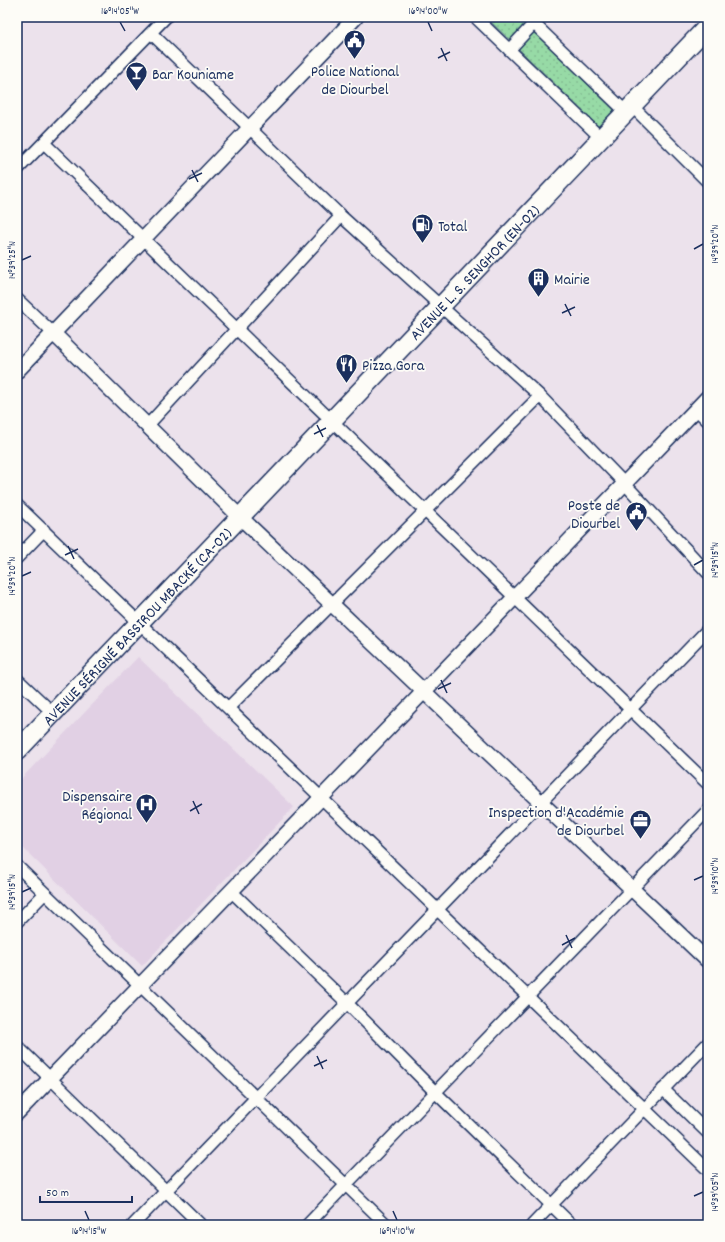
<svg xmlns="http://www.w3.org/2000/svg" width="725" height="1242" font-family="Dekko,sans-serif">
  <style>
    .built { fill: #e1d0e4 }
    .grass { fill: url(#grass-dots); stroke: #598482 }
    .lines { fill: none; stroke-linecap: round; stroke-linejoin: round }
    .minor-casing { stroke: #1b2f5e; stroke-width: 14 }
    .tertiary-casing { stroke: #1b2f5e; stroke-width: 17 }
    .primary-casing { stroke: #1b2f5e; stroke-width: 21 }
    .minor { stroke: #fdfcf7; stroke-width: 11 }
    .tertiary { stroke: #fdfcf7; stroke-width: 14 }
    .primary { stroke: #fdfcf7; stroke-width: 18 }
    .ticks { fill: none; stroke: #1b2f5e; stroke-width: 1.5 }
    .labels { text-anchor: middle; stroke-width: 3.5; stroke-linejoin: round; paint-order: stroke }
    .poi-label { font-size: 16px; fill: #1b2f5e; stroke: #fdfcf7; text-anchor: start }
    .street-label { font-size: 16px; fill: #1b2f5e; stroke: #fdfcf7 }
    .neatline { fill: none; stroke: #1b2f5e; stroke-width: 1.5 }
    .ticks-label { font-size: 10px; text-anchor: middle; fill: #1b2f5e }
  </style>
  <defs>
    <pattern id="grass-dots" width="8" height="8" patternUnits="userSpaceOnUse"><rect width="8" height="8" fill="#97daa6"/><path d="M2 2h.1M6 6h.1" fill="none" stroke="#82bb91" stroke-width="1.8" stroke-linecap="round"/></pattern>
  </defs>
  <rect width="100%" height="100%" fill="#ece2ec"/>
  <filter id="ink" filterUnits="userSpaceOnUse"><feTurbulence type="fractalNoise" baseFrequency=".025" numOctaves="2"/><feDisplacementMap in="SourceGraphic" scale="8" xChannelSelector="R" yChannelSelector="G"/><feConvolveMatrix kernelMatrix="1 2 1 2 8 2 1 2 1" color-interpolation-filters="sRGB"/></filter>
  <g filter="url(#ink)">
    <!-- built -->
    <path class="built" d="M138,657L294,807L142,966L17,842V783Z"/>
    <!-- grass -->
    <path class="grass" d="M486,17H518L617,113L601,129Z"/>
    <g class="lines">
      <defs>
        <path id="minor" d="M475,17L601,138
          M527,17L626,112
          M151,33L341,216L540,396L624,483L708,573
          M509,50L540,17
          M632,106L708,182
          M44,143L708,784
          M17,170L166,17
          M17,299L53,333
          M696,409L708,421
          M147,426L341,216
          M17,505L708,1170
          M17,558L44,530
          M17,679L53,713
          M228,708L540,396
          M17,866L387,1225
          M231,891L347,1003L435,1092L572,1225
          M17,922L45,893
          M17,1046L201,1225
          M663,1089L708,1133
          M17,1223L19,1225
          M133,1225L708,629
          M307,1225L708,810
          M532,1225L708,1043"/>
        <path id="tertiary" d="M53,333L240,517L708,961
          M17,371L356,17
          M17,1113L708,397"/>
        <g id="primary">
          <path id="s1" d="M17,751L708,26"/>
        </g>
      </defs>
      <!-- minor casing -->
      <use href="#minor" class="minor-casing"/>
      <!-- tertiary casing -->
      <use href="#tertiary" class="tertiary-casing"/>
      <!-- primary casing -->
      <use href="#primary" class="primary-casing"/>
      <!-- minor -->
      <use href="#minor" class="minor"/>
      <!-- tertiary -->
      <use href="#tertiary" class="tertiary"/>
      <!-- primary -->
      <use href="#primary" class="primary"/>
    </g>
  </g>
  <!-- ticks -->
  <path class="ticks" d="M120,22L125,31M428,22L432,31M441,48L447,61M438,58L450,52M192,170L198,182M189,179L202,173M694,249L703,244M22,260L31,256M565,304L571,316M562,313L575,307M317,425L323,437M314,434L326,428M68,546L74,559M65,555L78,549M694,565L703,560M22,576L31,572M441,680L447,693M438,689L451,683M193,801L199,814M190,811L202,804M694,880L703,876M22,892L31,888M566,935L572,948M562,945L575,938M317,1056L323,1069M314,1066L327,1060M694,1196L703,1192M85,1211L89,1220M393,1211L397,1220"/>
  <!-- icons -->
  <defs>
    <symbol id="civic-pin" viewBox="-11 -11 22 30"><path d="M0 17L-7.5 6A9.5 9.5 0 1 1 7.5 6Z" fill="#1b2f5e" stroke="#fdfcf7"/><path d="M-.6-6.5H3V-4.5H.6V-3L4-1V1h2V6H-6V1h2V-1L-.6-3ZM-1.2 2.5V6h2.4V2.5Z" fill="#fff"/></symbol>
    <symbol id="bar-pin" viewBox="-11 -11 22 30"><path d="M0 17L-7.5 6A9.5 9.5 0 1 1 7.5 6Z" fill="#1b2f5e" stroke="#fdfcf7"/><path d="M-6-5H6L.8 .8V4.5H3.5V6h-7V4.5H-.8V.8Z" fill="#fff"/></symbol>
    <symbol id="fuel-pin" viewBox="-11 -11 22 30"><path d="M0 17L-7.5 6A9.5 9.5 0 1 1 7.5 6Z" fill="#1b2f5e" stroke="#fdfcf7"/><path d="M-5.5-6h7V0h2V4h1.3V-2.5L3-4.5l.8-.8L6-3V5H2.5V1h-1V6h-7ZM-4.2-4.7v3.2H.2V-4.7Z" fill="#fff"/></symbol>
    <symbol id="building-pin" viewBox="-11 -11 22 30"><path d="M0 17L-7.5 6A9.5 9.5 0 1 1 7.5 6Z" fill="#1b2f5e" stroke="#fdfcf7"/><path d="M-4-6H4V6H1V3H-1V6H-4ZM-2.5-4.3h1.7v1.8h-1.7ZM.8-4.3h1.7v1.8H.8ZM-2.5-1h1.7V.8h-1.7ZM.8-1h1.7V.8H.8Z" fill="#fff"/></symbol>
    <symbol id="restaurant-pin" viewBox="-11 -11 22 30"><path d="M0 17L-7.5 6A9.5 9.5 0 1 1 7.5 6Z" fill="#1b2f5e" stroke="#fdfcf7"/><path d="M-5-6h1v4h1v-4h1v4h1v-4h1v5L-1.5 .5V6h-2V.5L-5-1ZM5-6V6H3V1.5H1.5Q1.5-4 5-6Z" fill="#fff"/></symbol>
    <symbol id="hospital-pin" viewBox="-11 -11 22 30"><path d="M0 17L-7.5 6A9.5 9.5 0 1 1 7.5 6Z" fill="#1b2f5e" stroke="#fdfcf7"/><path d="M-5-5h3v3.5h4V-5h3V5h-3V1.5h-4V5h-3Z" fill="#fff"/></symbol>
    <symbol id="office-pin" viewBox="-11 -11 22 30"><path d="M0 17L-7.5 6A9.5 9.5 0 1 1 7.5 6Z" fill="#1b2f5e" stroke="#fdfcf7"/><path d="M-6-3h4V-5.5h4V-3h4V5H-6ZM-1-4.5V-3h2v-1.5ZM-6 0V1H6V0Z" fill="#fff"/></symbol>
  </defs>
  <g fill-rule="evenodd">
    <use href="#civic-pin" x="342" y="28" width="25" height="34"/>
    <use href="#bar-pin" x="124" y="60" width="25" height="34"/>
    <use href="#fuel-pin" x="410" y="212" width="25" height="34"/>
    <use href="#building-pin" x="526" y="266" width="25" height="34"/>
    <use href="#restaurant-pin" x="334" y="352" width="25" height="34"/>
    <use href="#civic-pin" x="624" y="500" width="25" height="34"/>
    <use href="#hospital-pin" x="134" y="792" width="25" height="34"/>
    <use href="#office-pin" x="628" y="808" width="25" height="34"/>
  </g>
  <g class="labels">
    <!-- poi labels -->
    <g class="poi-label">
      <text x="355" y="76" text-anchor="middle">Police National<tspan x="355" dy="18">de Diourbel</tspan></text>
      <text x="152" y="79">Bar Kouniame</text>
      <text x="438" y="231">Total</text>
      <text x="554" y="284">Mairie</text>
      <text x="362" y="370">Pizza Gora</text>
      <text x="620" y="510" text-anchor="end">Poste de<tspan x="620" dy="18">Diourbel</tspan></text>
      <text x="132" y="801" text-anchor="end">Dispensaire<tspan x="132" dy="18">Régional</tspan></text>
      <text x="624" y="817" text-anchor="end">Inspection d'Académie<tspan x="624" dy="18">de Diourbel</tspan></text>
    </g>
    <!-- street labels -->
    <g class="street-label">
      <text dy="6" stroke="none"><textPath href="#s1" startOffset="662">AVENUE L. S. SENGHOR (EN-02)</textPath></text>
      <text dy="6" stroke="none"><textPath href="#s1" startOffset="173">AVENUE SÉRIGNÉ BASSIROU MBACKÉ (CA-02)</textPath></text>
    </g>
  </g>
  <!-- margin -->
  <rect width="725" height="1242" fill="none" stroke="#fdfcf7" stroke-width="44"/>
  <!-- scale -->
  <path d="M40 1196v6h92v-6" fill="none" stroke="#1b2f5e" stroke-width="2"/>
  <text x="46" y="1196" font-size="12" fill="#1b2f5e" stroke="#fdfcf7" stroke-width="3" paint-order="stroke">50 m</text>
  <rect x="22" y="22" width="681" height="1198" class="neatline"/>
  <g class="ticks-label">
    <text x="120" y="14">16°14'05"W</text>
    <text x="428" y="14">16°14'00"W</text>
    <text transform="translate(714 244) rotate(-90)" y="4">14°39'20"N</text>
    <text transform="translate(11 260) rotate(-90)" y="4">14°39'25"N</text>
    <text transform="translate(714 560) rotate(-90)" y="4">14°39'15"N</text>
    <text transform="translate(11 576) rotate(-90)" y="4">14°39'20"N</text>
    <text transform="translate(714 876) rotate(-90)" y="4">14°39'10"N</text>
    <text transform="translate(11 892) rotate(-90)" y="4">14°39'15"N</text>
    <text transform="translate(714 1192) rotate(-90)" y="4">14°39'05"N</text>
    <text x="89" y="1234">16°14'15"W</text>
    <text x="397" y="1234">16°14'10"W</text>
  </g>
</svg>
